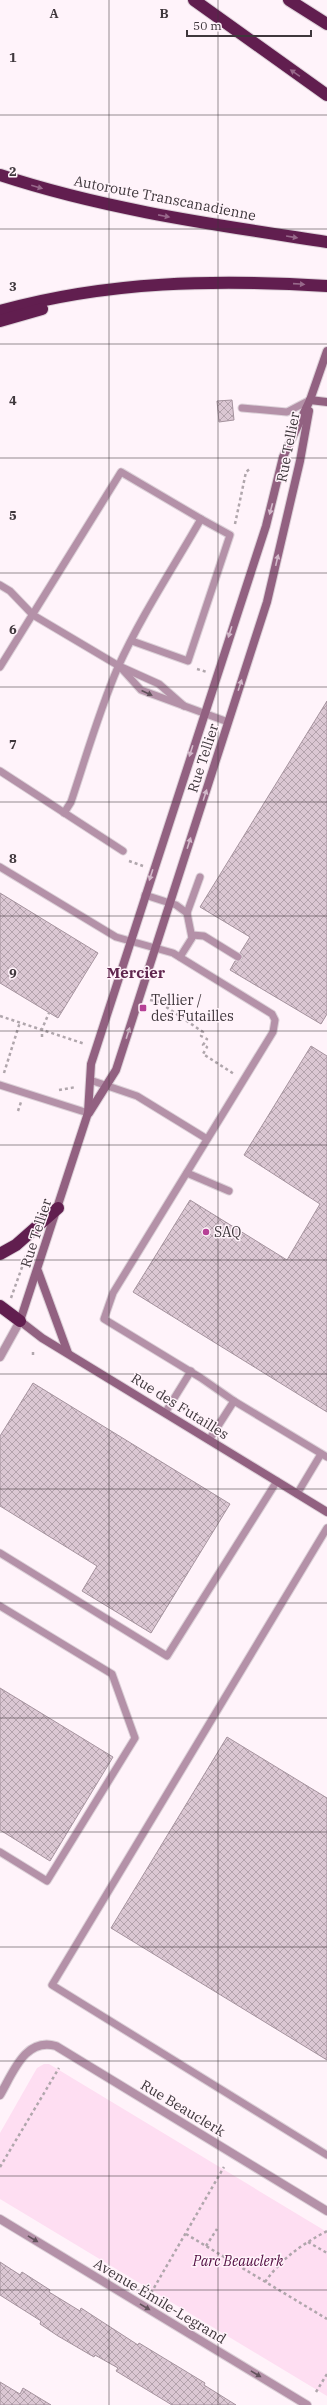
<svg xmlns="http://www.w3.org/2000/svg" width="327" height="2405" font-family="'IBM Plex Serif',serif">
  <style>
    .park { fill: #fedef2 }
    .building { fill: url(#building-cross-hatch); stroke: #a5939e }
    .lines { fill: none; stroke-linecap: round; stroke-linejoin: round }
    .lane-casing { stroke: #dcd1d8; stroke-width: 9 }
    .street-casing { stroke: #dcd1d8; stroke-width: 10 }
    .secondary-casing { stroke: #dcd1d8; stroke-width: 10 }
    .highway-casing { stroke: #dcd1d8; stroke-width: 14 }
    .path { stroke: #b0a6ac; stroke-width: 2.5; stroke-dasharray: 3 3; stroke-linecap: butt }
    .lane { stroke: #b491a8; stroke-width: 7 }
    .street { stroke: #b491a8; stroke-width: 8 }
    .secondary { stroke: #926181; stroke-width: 8 }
    .highway { stroke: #611e4f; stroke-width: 12 }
    .oneway { fill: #98698b }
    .oneway2 { fill: #d3b9ca }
    .oneway3 { fill: #62525c }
    .grid { fill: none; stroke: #3f373c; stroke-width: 1; stroke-opacity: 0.55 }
    .poi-dot { fill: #b64096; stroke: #fff3fa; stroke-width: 1.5 }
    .labels { text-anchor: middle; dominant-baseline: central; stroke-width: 3; stroke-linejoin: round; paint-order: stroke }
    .street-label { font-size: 14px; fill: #3f373c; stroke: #fff3fa }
    .poi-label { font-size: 14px; fill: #3f373c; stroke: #fff3fa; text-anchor: start }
    .park-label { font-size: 14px; font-style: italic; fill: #520d41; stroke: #fff3fa }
    .neighbourhood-label { font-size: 15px; font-weight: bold; fill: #60264f; stroke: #fff3fa }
    .grid-label { font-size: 13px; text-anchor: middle; font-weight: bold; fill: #3f373c; stroke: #fff3fa; stroke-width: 3; stroke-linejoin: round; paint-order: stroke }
  </style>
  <defs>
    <pattern id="building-cross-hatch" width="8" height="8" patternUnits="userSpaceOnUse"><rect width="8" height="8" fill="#dbc7d3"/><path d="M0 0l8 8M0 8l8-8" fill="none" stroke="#b3a2ac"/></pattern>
  </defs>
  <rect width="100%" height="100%" fill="#fff3fa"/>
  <path class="park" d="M44,2064H49L327,2232V2396L0,2199V2133L37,2068Z"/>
  <g class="building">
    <path d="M232,400L234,420L219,422L217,401Z"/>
    <path d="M327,701V1014L321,1024L230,970L235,961L242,959L240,953L250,937L200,907Z"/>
    <path d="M0,893L98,953L58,1018L0,983Z"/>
    <path d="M311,1046L327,1056V1412L133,1292L190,1200L287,1260L320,1204L244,1155Z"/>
    <path d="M33,1383L230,1504L151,1633L82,1591L97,1566L0,1506V1436Z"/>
    <path d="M0,1688L113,1757L50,1861L0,1830Z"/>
    <path d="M227,1737L327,1798V2060L111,1928Z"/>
    <path d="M0,2262L20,2275L22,2272L50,2290L49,2292L80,2311L81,2308L138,2345L139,2343L205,2383L204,2385L236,2405H172L116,2371L118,2368L95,2355L94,2357L58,2336L40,2324L41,2321L0,2295Z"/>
    <path d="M0,2382L20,2394L23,2388L51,2405H0Z"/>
  </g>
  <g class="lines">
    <g class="lane-casing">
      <g id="lane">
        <path d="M242,408L287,412L310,400"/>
        <path d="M0,585L10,591L33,615L119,666L159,684L184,706"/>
        <path d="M132,641L188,661L230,535L201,519"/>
        <path d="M0,667L121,472L201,519C173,568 141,616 118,667C99,711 86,757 71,802L64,813"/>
        <path d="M122,669L141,690L228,722"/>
        <path d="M0,771L123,851"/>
        <path d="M0,867L116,937L173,953L272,1014L275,1020L273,1032L113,1293L104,1319L201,1378L234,1401"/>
        <path d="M145,895L176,905L187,913L192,938L180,957"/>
        <path d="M187,913L200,877"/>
        <path d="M192,935L204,936L238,957"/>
        <path d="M90,1080L137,1096L207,1139"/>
        <path d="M0,1085L88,1113"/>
        <path d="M187,1173L229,1191"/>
        <path d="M165,1413L191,1371"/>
        <path d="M209,1440L234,1401L327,1457"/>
        <path d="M297,1494L321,1454"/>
        <path d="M327,1528L52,1985L327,2155"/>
        <path d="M0,1553L167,1656L277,1481"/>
        <path d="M0,1606L112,1674L135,1738L47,1881L0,1852"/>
      </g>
    </g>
    <g class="street-casing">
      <g id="street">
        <path d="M0,1357L20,1321"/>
        <path d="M0,2095C13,2073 25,2037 56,2046L327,2211"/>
        <path d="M0,2219L307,2405"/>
      </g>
    </g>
    <g class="secondary-casing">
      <g id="secondary">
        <path d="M327,351L310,400L283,457L266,526L91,1064L88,1113L20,1321L42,1338L327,1512"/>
        <path d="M310,400L327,402"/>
        <path d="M89,1113L116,1070L267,602L300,461L309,411"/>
        <path d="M38,1271L68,1353"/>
      </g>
    </g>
    <g class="highway-casing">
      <g id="highway">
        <path d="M194,0L327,95"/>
        <path d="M289,0L327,24"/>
        <path d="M0,175C106,210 217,225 327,242"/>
        <path d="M0,311C107,281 217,279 327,286"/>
        <path d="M0,321L42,309"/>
        <path d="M0,1254L16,1245L58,1208"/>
        <path d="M0,1306L20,1321"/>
      </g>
    </g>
    <g class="path">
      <path d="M235,524L246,472L251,468"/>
      <path d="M197,669L207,672"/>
      <path d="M129,861L143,866"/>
      <path d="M150,1000L159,1002L203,1032L201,1036L207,1039L203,1045L207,1047L203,1054L234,1074"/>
      <path d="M0,1016L85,1044"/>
      <path d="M42,1037V1029L49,1013"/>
      <path d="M4,1073L20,1022"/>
      <path d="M59,1090L76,1087"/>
      <path d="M18,1111L21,1102"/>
      <path d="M11,1298L26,1256"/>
      <path d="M33,1355V1352"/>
      <path d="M0,2167L59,2068"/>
      <path d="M186,2234L327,2319"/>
      <path d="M308,2242L327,2253"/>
      <path d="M206,2246L217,2229"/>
      <path d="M265,2282C282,2258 301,2245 327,2231"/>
      <path d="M151,2293L224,2167"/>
      <path d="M316,2392L327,2374"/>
    </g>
    <use href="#lane" class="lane"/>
    <use href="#street" class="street"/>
    <use href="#secondary" class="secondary"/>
    <use href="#highway" class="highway"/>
  </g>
  <defs><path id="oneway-solid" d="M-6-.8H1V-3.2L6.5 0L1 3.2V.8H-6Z"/></defs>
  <g class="oneway">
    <use href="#oneway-solid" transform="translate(295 73) rotate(-145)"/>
    <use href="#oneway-solid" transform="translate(37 187) rotate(16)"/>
    <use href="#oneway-solid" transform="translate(164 216) rotate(11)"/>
    <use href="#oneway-solid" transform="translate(292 237) rotate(9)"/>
    <use href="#oneway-solid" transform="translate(299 284) rotate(4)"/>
  </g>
  <g class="oneway2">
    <use href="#oneway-solid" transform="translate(271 509) rotate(105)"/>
    <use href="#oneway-solid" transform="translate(277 560) rotate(-77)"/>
    <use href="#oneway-solid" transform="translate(230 632) rotate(108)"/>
    <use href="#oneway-solid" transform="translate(240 685) rotate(-72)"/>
    <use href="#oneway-solid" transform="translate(191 751) rotate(108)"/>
    <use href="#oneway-solid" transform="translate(205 795) rotate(-72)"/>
    <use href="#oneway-solid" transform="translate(189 843) rotate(-72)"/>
    <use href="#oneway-solid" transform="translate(151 875) rotate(108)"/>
    <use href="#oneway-solid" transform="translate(128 1033) rotate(-72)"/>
  </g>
  <g class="oneway3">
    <use href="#oneway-solid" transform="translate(147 693) rotate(25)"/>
    <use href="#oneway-solid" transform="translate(33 2239) rotate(31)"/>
    <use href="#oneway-solid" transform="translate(145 2307) rotate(31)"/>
    <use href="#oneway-solid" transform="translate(256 2374) rotate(31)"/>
  </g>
  <path class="grid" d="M109,0V2405M218,0V2405M0,115H327M0,229H327M0,344H327M0,458H327M0,573H327M0,687H327M0,802H327M0,916H327M0,1031H327M0,1145H327M0,1260H327M0,1374H327M0,1489H327M0,1603H327M0,1718H327M0,1832H327M0,1947H327M0,2061H327M0,2176H327M0,2290H327"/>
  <g class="poi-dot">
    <rect x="139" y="1004" width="8" height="8" rx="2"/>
    <circle cx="206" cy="1232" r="4"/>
  </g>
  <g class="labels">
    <g class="street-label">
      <text transform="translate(165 198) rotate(11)">Autoroute Transcanadienne</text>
      <text transform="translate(288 447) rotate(-79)">Rue Tellier</text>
      <text transform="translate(203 758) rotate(-72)">Rue Tellier</text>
      <text transform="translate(36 1233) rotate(-72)">Rue Tellier</text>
      <text transform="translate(180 1406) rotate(32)">Rue des Futailles</text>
      <text transform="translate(183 2108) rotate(31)">Rue Beauclerk</text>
      <text transform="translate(160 2301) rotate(31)">Avenue Émile-Legrand</text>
    </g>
    <g class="poi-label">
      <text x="151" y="1000">Tellier /<tspan x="151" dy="16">des Futailles</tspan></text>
      <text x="214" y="1232">SAQ</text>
    </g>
    <g class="park-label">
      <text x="238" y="2261">Parc Beauclerk</text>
    </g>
    <g class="neighbourhood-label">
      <text x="136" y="972">Mercier</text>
    </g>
  </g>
  <g class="grid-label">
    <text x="54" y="18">A</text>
    <text x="164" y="18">B</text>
    <text x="13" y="62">1</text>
    <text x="13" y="176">2</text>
    <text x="13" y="291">3</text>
    <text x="13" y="405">4</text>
    <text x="13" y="520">5</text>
    <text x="13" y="634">6</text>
    <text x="13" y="749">7</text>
    <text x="13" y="863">8</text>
    <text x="13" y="978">9</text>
  </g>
  <path d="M187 30v6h124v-6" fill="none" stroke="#3f373c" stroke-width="2"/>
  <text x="193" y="30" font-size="12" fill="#3f373c" stroke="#fff3fa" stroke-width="3" paint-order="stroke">50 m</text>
</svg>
